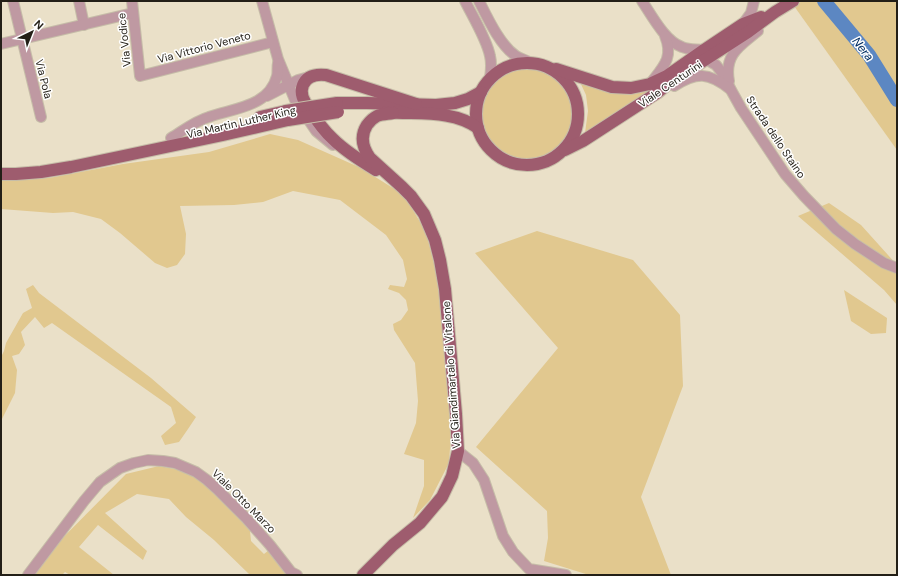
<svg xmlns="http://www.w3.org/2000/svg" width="898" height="576" font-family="'DM Sans',sans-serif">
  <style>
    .green { fill: #e1c88f }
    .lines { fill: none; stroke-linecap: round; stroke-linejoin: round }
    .river { stroke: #5c87c2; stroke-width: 14 }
    .minor-casing { stroke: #c6bda8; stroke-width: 12 }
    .major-casing { stroke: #c6bda8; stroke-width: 14 }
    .minor { stroke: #bf99a2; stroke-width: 10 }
    .major { stroke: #9e5c6e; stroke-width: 12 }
    .major-bridge-casing { stroke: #c6bda8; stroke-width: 14; stroke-linecap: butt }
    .major-bridge { stroke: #9e5c6e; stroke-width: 12 }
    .labels { text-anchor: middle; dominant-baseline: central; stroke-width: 3; stroke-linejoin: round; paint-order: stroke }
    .street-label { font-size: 11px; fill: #231f17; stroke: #fff }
    .water-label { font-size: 12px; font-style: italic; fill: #012d63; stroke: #fff }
  </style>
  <rect width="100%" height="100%" fill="#eae0c8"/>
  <g class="green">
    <path d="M802,1H897V150L794,6Z"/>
    <circle cx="527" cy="114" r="45"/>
    <path d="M580,82L631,94L653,90L585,133L588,111L586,95Z"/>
    <path d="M270,134L298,140L361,168L404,195L426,232L447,315L454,389L449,463L430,500L413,518L424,486V460L404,454L416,423L418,401L415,363L394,330L393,324L401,320L408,310L406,300L399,293L388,289L390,285L404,287L407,279L403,260L386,235L340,200L293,191L263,202L234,205L180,206L186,234L185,254L177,265L167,268L155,263L120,233L101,219L73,212L53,213L1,209V180L49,178L123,164L209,152Z"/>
    <path d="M829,203L861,225L897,265V305L884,290L798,216Z"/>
    <path d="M537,231L633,260L680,315L683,386L641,497L671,575H589L544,561L548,538L547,511L476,447L558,348L475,253Z"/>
    <path d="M33,285L39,293L151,378L196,417L188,429L179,442L165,445L161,436L176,423L171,407L52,323L44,328L35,317L21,332L25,345L19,354L12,356L17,370L15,393L1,421V357L4,351L6,343L23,313L32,308L26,289Z"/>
    <path d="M844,290L887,318L886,333L871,334L851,321Z"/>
    <path d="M159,466L190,472L217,494L250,531L251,541L264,554L269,550L287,575H250L214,540L186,517L169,499L137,494L105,513L147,551L143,560L98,525L79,547L114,575H70L65,572L62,575H26L126,474Z"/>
  </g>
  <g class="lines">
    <path class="river" d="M824,1L869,55L897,100"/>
    <g class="minor-casing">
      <g id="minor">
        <path d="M13,1L41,117"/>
        <path d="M79,1L84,25"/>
        <path d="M132,1L140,76L273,42"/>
        <path d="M262,1L278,59L295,100L316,131L333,145"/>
        <path d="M465,1C473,17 487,40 490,56C492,64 491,71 490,78"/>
        <path d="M479,1C488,19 500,45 516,56C521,59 526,60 531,63"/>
        <path d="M642,1C652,16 665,41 682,47C689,50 696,49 704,50"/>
        <path d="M743,24L751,13L754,1"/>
        <path d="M1,44L133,13"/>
        <path d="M700,59H706L716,65L723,74L731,90L741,108L785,174L804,196L836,229L855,244L884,263L897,268"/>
        <path d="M729,81C724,54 740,46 758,31"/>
        <path d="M650,84C663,67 674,58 665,36"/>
        <path d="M674,86C697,72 708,72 730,89"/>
        <path d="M267,96L298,80L309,77"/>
        <path d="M171,138C183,131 195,121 209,117C234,108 269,107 277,76C278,72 277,67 278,63"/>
        <path d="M458,451L473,463L484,480L503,536L513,552L529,569L566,575"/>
        <path d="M28,575L84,501L100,482L120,468L134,463L148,460L163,461L175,463L196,472L207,480L217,489L246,518L270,545L291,572L297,575"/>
      </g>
    </g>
    <g class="major-casing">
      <g id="major">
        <circle cx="527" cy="114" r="51"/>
        <path d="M556,69L612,87L631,88L650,84L667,76L704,50L743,24L761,17"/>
        <path d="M337,103H367L436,105L455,103L468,99L481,92"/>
        <path d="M386,112C416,115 452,109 478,128"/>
        <path d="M260,117L286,111"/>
        <path d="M565,150L583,141L657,93L669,83L748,32L775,12L793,1"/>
        <path d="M376,170C361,161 345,151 333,139C324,131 317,121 310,110C305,102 299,95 303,85C307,75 317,74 326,75L416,104"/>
        <path d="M1,174H16L41,172L71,167L223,135L288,120"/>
        <path d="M363,575L393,545L420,523L442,497L452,476L458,451L456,414L445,289L440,260L435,240L424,214L411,196L402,187L370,158C362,147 360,136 367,125C370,121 373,118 377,116C382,114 388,114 393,113"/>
      </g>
    </g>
    <use href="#minor" class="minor"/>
    <use href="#major" class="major"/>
    <g class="major-bridge-casing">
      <g id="major-bridge">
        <path d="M286,111L311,107L337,103"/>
        <path d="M288,120L338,112"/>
      </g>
    </g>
    <use href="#major-bridge" class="major-bridge"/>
  </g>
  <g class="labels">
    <g class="street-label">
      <text transform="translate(124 40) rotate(-96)">Via Vodice</text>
      <text transform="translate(204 47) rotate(-15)">Via Vittorio Veneto</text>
      <text transform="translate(44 79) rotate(76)">Via Pola</text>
      <text transform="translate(670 84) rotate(-34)">Viale Centurini</text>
      <text transform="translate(241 122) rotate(-13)">Via Martin Luther King</text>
      <text transform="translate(776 137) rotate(56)">Strada dello Staino</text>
      <text transform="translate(451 375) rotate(-94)">Via Giandimartalo di Vitalone</text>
      <text transform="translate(244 501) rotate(45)">Viale Otto Marzo</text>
    </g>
    <g class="water-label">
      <text transform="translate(863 49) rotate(52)">Nera</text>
    </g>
  </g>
  <rect width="898" height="576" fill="none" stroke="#231f17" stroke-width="4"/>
  <g transform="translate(32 32) rotate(43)" stroke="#ffffff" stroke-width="3" paint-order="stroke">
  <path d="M0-3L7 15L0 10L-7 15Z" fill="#231f17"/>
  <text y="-6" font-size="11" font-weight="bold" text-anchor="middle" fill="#231f17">N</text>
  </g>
</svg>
